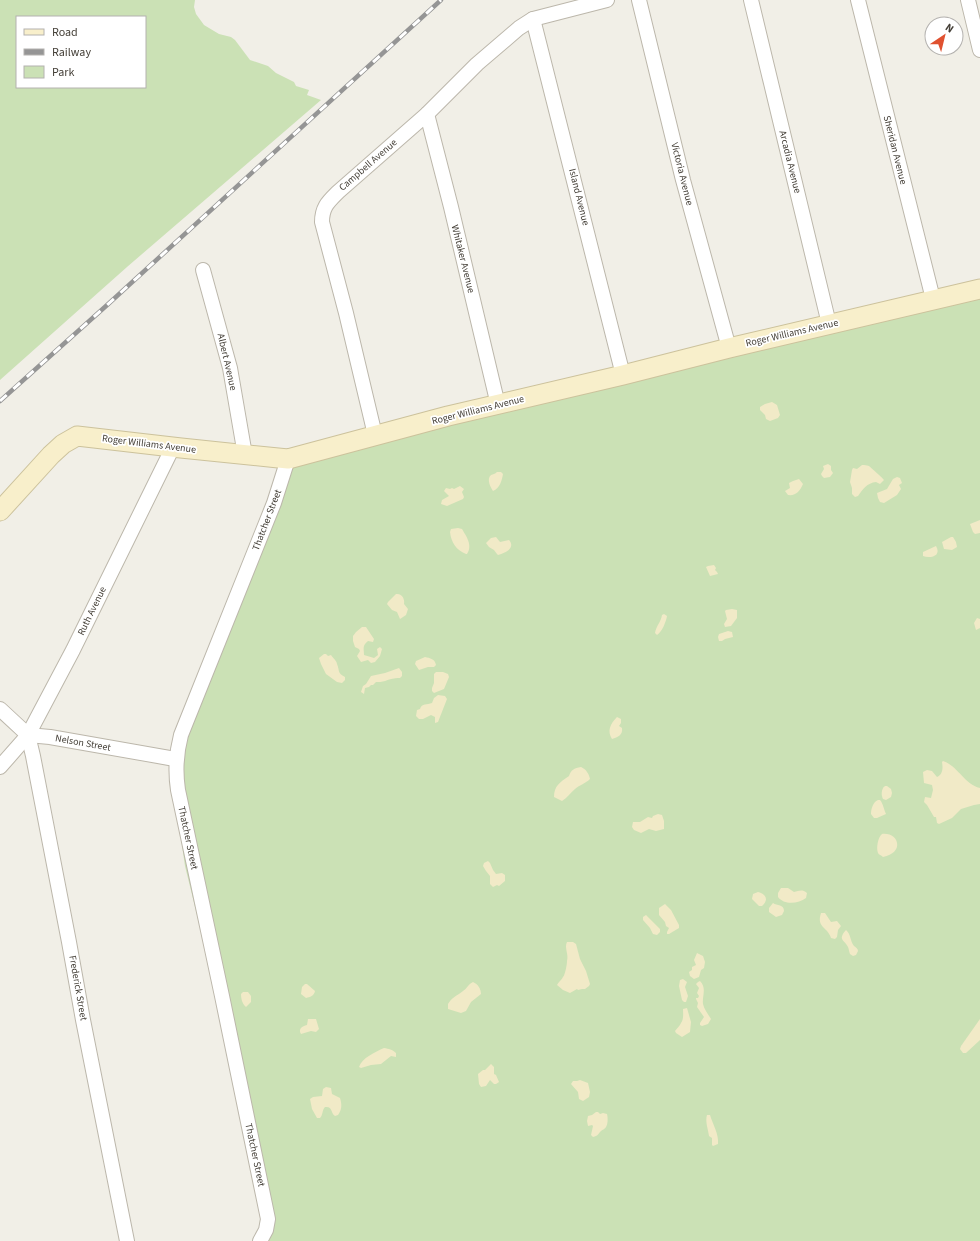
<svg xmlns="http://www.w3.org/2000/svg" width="980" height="1241" font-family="'Source Sans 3',sans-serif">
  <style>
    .green { fill: #cbe1b5; fill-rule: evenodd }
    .sand { fill: #f1eac7 }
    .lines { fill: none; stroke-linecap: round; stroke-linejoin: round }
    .street-casing { stroke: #bcb7ab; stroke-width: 16 }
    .secondary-casing { stroke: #ccc29c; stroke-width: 21 }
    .street { stroke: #fff; stroke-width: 14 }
    .secondary { stroke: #f8efcb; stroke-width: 19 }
    .rail-casing { stroke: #959595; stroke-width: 4.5 }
    .rail { stroke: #fff; stroke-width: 3; stroke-dasharray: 9; stroke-linecap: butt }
    .labels { text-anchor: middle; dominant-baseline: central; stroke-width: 3.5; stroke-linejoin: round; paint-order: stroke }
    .street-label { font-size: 10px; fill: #443f37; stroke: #fff }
  </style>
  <rect width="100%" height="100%" fill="#f1efe7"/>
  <g class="green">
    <path d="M0,0H195L194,7L196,14L204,25L219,34L231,37L235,40L250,60L268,66L276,73L294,82L296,86L309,90L307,95L321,100L127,267L0,380ZM17,17H145V87H17Z"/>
    <path d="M980,295V1241H261L265,1218L217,997L185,866L174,790L193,704L286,462Z"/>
  </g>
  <g class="sand">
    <path d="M772,402L777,405L780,415L778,418L770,421L766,419L765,415L760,410V407L765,404Z"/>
    <path d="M828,464L831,466V470L833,473L830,477L824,478L822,476L821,474L824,469L823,466Z"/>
    <path d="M862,465C865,465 866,465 869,466C871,468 883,478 884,480L880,484L876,482C867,483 863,489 858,496L855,497L852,494V488L850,482L852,470L853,468L857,469Z"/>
    <path d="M497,472H501L503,474C502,480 500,488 493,491C491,488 486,479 491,475C493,474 495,474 497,472Z"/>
    <path d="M897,477L900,478L902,483L899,485L901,489L897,495L884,503L880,502L878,498L877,493L887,489L893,479Z"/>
    <path d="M799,479L803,484C800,491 796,496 788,495L785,491L790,488L789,483L793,481Z"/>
    <path d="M460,486L464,489L462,492L464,497L463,499L447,506L441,504L442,500L449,496L444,491L446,488L450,489L452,488L454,489Z"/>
    <path d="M980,520V533L975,534L973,532L970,524Z"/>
    <path d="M458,528L462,529C466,536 473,545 467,554H466C456,550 451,542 450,532L451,529Z"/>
    <path d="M951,537H953L956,542L957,547L952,550L944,549L942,542Z"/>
    <path d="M491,538L496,537L500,542L509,540C516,548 505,553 498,555L497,554L494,550L489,547L486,543Z"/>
    <path d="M936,546C942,556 930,559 923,556V552Z"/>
    <path d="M714,565L716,568L715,570L717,572L718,574L710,576L706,567L708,566Z"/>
    <path d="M396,594C402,593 405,599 404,604L408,609L406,615L400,619L397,612L392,610L387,604L388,602Z"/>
    <path d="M732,609L737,610V618L731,626L725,627L724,624L727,619L725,611L726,610Z"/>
    <path d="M664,614L667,616C666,622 662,632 657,635L655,633C656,626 661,622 662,615Z"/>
    <path d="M977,618L980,619V628L976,630L974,623Z"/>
    <path d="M362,627H366L374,639L373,642L368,641C362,646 364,648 364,655L374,658L378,655L377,649L380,647L382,649L380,656L375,662L371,663L368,660L361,662L357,656L360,651L359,649L355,647L353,641V636L356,632Z"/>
    <path d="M728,631L732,632L733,637L725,639L722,641H719L718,637L719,634Z"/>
    <path d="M324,654H326L328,656L331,655C333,658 337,661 337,664C340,671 337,673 345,677V680L342,683L337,682L326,674L321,664L319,658Z"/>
    <path d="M425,657C430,658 435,659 436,665L434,667H428L419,670L415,664L416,661Z"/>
    <path d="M399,668L402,672V676L400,678C391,677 384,683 376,682L373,685H371L369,687L365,688L364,694L361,692L363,686L366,684L371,676L385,673Z"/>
    <path d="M436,672H443L448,674L449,677L444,689L434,693L432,691V688L434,683V674Z"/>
    <path d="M438,695L445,696L447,699L438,722L435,723V717L431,715L423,719H419L416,716L417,710L420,709C422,703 427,705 432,703L434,698Z"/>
    <path d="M617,717L621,719V723L619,726L622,728C623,735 618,737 612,739C607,731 610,724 617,717Z"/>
    <path d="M943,761C958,766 964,784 980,788V804L974,805L961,809L952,818L939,824L937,823L936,817H934L927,805L924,802L925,797L931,798L933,790L932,785L924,783L923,772L927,770L932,771L937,777C943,774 943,768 942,762Z"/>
    <path d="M581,767C586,769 589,774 590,779C585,784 579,785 575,789C570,793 567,798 562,801L554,797C554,786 560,782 569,776C571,770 574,768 581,767Z"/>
    <path d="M885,786H887L891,789L892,793L891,797L886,800L883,799C881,795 881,789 885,786Z"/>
    <path d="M878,800H880C883,803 884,810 886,814L877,818H874L871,814C871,809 873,802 878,800Z"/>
    <path d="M658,814L662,815L664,821V829L656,831L649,829L641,833L634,830L632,827L633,822H640L648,817L652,818L653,816Z"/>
    <path d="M882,834C899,832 905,853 883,857C881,855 879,855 878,853C876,848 878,837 882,834Z"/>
    <path d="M488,861L490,863L493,870L496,874L502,873L505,875V881L499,886L497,885L493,887L490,884V876L486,871L483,866L484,863Z"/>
    <path d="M781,888H788L794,892C799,891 802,889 807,893L806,898C798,904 784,905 778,897V893Z"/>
    <path d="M758,892C766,894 769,900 762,906H759L752,899L753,894Z"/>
    <path d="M773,903C777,906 784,904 784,911L782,915L776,917L769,912V908Z"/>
    <path d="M665,904L671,910L679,925V928L669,934H667V932L669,928L666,926L665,922L659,915V908Z"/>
    <path d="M821,913H825L831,922L837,921L841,926L838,930L837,937L835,939L831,938C828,927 816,928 821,913Z"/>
    <path d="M646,915L660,929V932L657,935L653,934L650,928L643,920V917Z"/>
    <path d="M846,930C851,934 850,941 854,946C856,947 858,949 858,951L856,955L853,956L850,954C849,952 849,949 848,947C845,940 837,940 846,930Z"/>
    <path d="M567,942H573L576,944L580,959L586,971L590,984L589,986L585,989H582L578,990L577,989L570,993L563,990L557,985C558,982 562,980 563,977C565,975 567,965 567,961C569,954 564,948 567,942Z"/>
    <path d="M697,953L703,956L705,962L704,968L701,970L699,977L694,979L690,976L689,972L692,970V967L696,965L694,960Z"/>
    <path d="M683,979L687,982L685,987L688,996L686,1002H684L682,1000L679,986L680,980Z"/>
    <path d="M700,981C707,988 702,996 703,1004C704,1009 708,1014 711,1019L708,1024L702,1026L700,1025V1023L704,1017L697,1007L698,1003L696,999V998H698L699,996L697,993L699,988L696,984L698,982Z"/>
    <path d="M473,982C478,984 481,989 481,994L471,1002L466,1011L461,1013L448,1009V1004C451,998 458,995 463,991C467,989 468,984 473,982Z"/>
    <path d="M305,984H307L315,991C314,996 310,997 306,998L301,994L302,987Z"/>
    <path d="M243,992H248L251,996V1002L246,1007C242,1004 241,998 241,994Z"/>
    <path d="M687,1008L691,1022L690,1032L682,1037L676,1033L675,1031C677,1028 680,1026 681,1023C684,1019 683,1013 683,1009Z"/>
    <path d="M308,1019H316L319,1029L316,1032L311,1031L301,1034C298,1029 302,1026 307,1025Z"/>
    <path d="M980,1019V1040L966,1053H963L960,1049L961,1046Z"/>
    <path d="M384,1048C389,1049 392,1049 396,1053V1057L391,1056L381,1064L371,1065L361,1068L359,1067C362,1058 375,1052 384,1048Z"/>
    <path d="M491,1064L494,1067V1074L496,1075L499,1082L496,1084H494L490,1080L486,1086L481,1087L479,1084L478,1074L483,1070H485Z"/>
    <path d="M580,1080L588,1083L590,1092L589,1097L583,1101L579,1099L578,1092L571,1084L573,1081H577Z"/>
    <path d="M326,1087L331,1088L332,1094L340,1098C342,1104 342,1110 338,1115L335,1116C330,1112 333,1106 325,1107C322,1110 323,1115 320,1118H317L312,1109L310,1099L313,1097L322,1096L323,1089Z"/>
    <path d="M596,1112H598L600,1114L603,1113L607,1114C608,1118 608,1124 606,1127C604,1130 603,1129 601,1131C598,1134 598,1136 593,1137L591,1135L593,1126L592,1125L588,1126L587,1121L588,1116L592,1115Z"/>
    <path d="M707,1115H710C713,1125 719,1134 718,1144L713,1146L712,1145V1138L709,1136C708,1129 705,1121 707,1115Z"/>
  </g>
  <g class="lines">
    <g class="street-casing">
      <g id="street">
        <path d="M639,0L683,180L729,348"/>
        <path d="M751,0L829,324"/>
        <path d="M858,0L933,299"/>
        <path d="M968,0L980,50"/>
        <path d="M533,19L623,375"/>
        <path d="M427,114L451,207L498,405"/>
        <path d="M203,270L230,368L245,455"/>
        <path d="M375,435L346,313L322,222C322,207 328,202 338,192L427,114L477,64L519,28L533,19L607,0"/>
        <path d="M0,709L28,735L50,737L175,759"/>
        <path d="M28,735L33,756L69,942L83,1020L127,1241"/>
        <path d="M0,767L28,735L73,650L173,447"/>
        <path d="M260,1241L266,1230L268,1219L222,996L178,790C175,770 176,754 181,735L274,503L288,459"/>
      </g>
    </g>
    <g class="secondary-casing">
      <path id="secondary" d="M0,511L51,455L63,444L77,436L181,448L288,459L448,416L623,375L729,348L980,289"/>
    </g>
    <use href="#street" class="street"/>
    <use href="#secondary" class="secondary"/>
    <g class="rail-casing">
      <path id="rail" d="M0,401L106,306L441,0"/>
    </g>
    <use href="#rail" class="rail"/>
  </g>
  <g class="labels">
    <g class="street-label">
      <text transform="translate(895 150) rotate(76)">Sheridan Avenue</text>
      <text transform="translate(790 162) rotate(76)">Arcadia Avenue</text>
      <text transform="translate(368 165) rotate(-41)">Campbell Avenue</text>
      <text transform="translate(682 174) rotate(76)">Victoria Avenue</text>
      <text transform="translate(579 197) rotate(76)">Island Avenue</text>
      <text transform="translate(463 259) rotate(76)">Whitaker Avenue</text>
      <text transform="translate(792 333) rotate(-13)">Roger Williams Avenue</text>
      <text transform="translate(227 362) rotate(77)">Albert Avenue</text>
      <text transform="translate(478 410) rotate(-14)">Roger Williams Avenue</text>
      <text transform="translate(149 444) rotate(7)">Roger Williams Avenue</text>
      <text transform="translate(267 520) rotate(-69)">Thatcher Street</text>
      <text transform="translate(92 611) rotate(-64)">Ruth Avenue</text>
      <text transform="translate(83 743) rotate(10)">Nelson Street</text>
      <text transform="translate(188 838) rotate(78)">Thatcher Street</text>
      <text transform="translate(78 988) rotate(80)">Frederick Street</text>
      <text transform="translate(255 1155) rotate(78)">Thatcher Street</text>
    </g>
  </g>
  <rect x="16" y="16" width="130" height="72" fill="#ffffff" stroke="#b4b2af"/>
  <rect x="24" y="29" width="20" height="6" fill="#f8efcb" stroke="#b4b2af"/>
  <text x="52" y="36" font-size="12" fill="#443f37">Road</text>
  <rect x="24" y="49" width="20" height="6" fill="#959595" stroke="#b4b2af"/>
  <text x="52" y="56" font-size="12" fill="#443f37">Railway</text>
  <rect x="24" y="66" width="20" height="12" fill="#cbe1b5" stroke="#b4b2af"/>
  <text x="52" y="76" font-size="12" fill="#443f37">Park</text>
  <g transform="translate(944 36) rotate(35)"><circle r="19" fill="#ffffff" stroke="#b4b2af"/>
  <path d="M0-3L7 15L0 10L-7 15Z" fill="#e05130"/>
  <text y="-6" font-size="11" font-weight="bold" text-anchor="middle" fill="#443f37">N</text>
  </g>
</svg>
